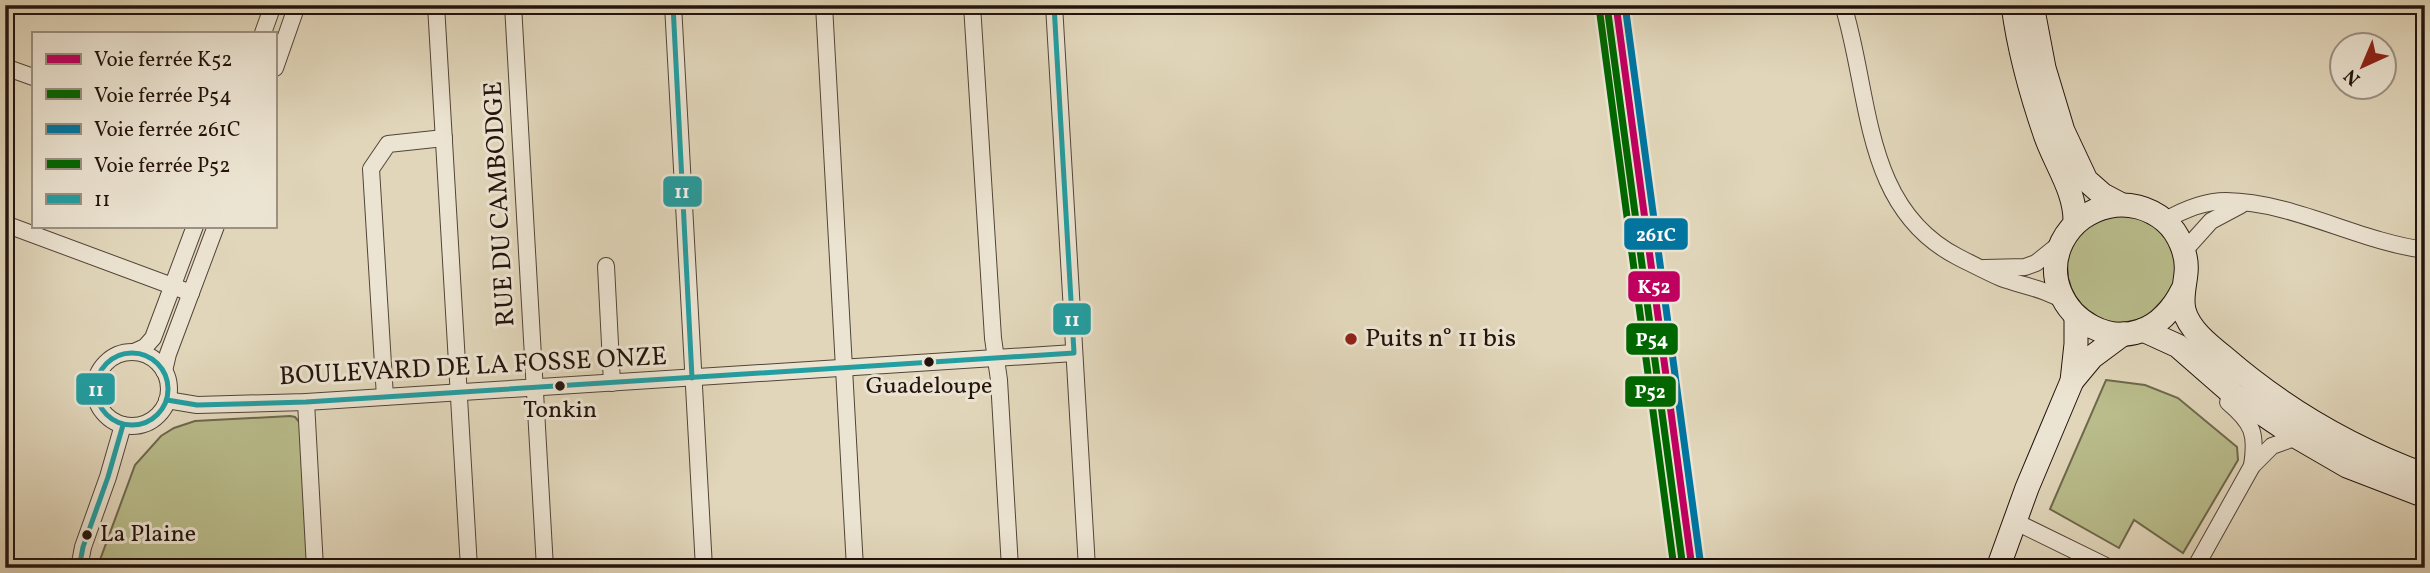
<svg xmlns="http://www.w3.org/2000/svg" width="2430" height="573" font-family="Vollkorn,serif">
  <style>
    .green { fill: #b9bc8b; stroke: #6e684c; stroke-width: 2 }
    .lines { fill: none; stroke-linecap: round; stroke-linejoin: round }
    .minor-casing { stroke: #524438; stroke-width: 18 }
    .secondary-casing { stroke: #23130c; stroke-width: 25 }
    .minor { stroke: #ece4d2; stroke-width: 16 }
    .secondary { stroke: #ece4d2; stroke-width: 23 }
    .bus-1-casing { stroke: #ece4d2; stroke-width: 10 }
    .bus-1 { stroke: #239ea1; stroke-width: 5 }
    .rail-1-casing { stroke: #ece4d2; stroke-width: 12 }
    .rail-2-casing { stroke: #ece4d2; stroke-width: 12 }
    .rail-3-casing { stroke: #ece4d2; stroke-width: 12 }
    .rail-4-casing { stroke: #ece4d2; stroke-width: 12 }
    .rail-1 { stroke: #bf005f; stroke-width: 7 }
    .rail-2 { stroke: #060; stroke-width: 7 }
    .rail-3 { stroke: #0075a1; stroke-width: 7 }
    .rail-4 { stroke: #060; stroke-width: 7 }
    .poi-dot { fill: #8f2418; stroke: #ece4d2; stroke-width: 2.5 }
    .bus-dot { fill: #23130c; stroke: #ece4d2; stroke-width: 2.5 }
    .labels { text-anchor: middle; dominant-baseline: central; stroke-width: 6; stroke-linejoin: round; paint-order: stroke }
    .bus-label { font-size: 24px; fill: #23130c; stroke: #ece4d2 }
    .street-label { font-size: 26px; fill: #23130c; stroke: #ece4d2 }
    .poi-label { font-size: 26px; fill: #23130c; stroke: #ece4d2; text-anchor: start }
    .line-badge { stroke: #ece4d2; stroke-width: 2.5 }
    .badge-label { font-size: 19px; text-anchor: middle; font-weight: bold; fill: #fff }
  </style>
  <rect width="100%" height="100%" fill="#e1d6ba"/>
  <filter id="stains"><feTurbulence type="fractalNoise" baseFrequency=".00286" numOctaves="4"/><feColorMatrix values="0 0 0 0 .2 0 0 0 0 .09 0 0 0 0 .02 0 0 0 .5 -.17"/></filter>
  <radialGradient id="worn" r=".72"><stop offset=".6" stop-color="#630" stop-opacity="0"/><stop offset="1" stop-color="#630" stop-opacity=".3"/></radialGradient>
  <g class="green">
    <path d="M2127,212L2165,232L2178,258L2175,287L2146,318L2118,324L2104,320L2091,314L2080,304L2072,291L2068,278L2067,263L2070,249L2087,225Z"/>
    <path d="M2106,380L2145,385L2178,398L2237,447L2238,460L2183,553L2134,520L2119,548L2050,509Z"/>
    <path d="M290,416L295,417L301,424L309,568H97L135,465L161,436L174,428L195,421Z"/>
  </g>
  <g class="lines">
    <g class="minor-casing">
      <g id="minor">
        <path d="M436,5L469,568"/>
        <path d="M513,5L545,568"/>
        <path d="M673,5L704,568"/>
        <path d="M824,5L855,568"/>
        <path d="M972,5L993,338L999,380L1010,568"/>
        <path d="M1054,5L1087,568"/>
        <path d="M1843,5C1871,94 1862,208 1958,257C1972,264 1987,272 2001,278C2023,286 2046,289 2066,302"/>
        <path d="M263,33L273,5"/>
        <path d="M5,67L33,77"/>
        <path d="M275,68L297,5"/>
        <path d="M2164,221C2183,210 2204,201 2226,201C2294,202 2357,241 2425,250"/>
        <path d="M5,224L191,293"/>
        <path d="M2184,251L2211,221L2241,205"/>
        <path d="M606,266L612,383"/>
        <path d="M1984,268L2025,267L2036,263L2062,242"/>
        <path d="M134,352L145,347L153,338L195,226"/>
        <circle cx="132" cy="389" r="37"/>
        <path d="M164,371L168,354L216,226"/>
        <path d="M385,397L371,169L388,144L444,138"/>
        <path d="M167,400L197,405L306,402L1074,353"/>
        <path d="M306,402L315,568"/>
        <path d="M2228,402C2253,423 2257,434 2252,466"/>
        <path d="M2014,521L2110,568"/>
        <path d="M79,568L83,547L108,477L123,425"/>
        <path d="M2195,568L2252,466L2272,446L2297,437"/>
      </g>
    </g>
    <g class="secondary-casing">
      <g id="secondary">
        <path d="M2013,5C2019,51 2031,94 2046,137C2056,165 2076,192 2075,223"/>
        <path d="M2032,5L2044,68L2063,131L2086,180L2103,195L2120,204"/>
        <path d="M2183,289C2137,383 2028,312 2062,242C2082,203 2132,193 2165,221C2179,233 2188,255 2186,273C2185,285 2181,298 2184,310C2189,330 2210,346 2225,358C2284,409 2351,448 2425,475"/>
        <path d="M2143,330L2178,346L2233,394L2297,437L2347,466L2425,496"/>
        <path d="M2072,381L2092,357L2123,334"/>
        <path d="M1998,568L2027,488L2072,381L2076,344V316"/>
      </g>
    </g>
    <use href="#minor" class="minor"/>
    <use href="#secondary" class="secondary"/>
    <g class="bus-1-casing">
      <g id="bus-1">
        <path d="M673,5L692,378"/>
        <circle cx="132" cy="389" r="36"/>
        <path d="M167,400L197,405L306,402L1074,353L1054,5"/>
        <path d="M79,568L83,547L108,477L123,425"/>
      </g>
    </g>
    <use href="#bus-1" class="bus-1"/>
    <g class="rail-1-casing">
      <path id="rail-1" d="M1616,5L1692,568"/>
    </g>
    <g class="rail-2-casing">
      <path id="rail-2" d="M1607,6L1683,568"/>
    </g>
    <g class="rail-3-casing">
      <path id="rail-3" d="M1625,5L1701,567"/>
    </g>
    <g class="rail-4-casing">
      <path id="rail-4" d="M1599,7L1674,568"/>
    </g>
    <use href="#rail-1" class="rail-1"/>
    <use href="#rail-2" class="rail-2"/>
    <use href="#rail-3" class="rail-3"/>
    <use href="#rail-4" class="rail-4"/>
  </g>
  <circle class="poi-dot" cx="1351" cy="339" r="7"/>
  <g class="bus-dot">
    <circle cx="929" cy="362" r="6"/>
    <circle cx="560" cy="386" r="6"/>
    <circle cx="87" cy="535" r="6"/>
  </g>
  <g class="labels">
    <g class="bus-label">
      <text x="929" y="387">Guadeloupe</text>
      <text x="560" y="411">Tonkin</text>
      <text x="100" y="535" text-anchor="start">La Plaine</text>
    </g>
    <g class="street-label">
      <text transform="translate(500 204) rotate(-93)">RUE DU CAMBODGE</text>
      <text transform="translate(473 367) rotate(-3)">BOULEVARD DE LA FOSSE ONZE</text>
    </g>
    <g class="poi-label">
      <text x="1365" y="339">Puits n° 11 bis</text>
    </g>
  </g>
  <g class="line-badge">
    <rect x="662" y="175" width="41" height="33" rx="7" fill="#239ea1"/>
    <rect x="1623" y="217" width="66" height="34" rx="7" fill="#0075a1"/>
    <rect x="1627" y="270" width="54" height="33" rx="7" fill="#bf005f"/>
    <rect x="1052" y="302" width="40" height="34" rx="7" fill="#239ea1"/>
    <rect x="1625" y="322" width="54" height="34" rx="7" fill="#060"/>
    <rect x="75" y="372" width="41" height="34" rx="7" fill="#239ea1"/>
    <rect x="1624" y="375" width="53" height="33" rx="7" fill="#060"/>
  </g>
  <g class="badge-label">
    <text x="682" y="198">11</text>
    <text x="1656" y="241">261C</text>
    <text x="1654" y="293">K52</text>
    <text x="1072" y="326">11</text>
    <text x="1652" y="346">P54</text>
    <text x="96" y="396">11</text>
    <text x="1650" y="398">P52</text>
  </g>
  <rect width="2430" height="573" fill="none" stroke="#e1d6ba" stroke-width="28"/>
  <rect x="7" y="7" width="2416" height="559" fill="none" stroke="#23130c" stroke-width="3.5"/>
  <rect x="14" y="14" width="2402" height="545" fill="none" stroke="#23130c" stroke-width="2"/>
  <rect x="32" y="32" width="245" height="196" fill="#ece4d2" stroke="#9c9083" stroke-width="2"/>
  <rect x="46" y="54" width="35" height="10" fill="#bf005f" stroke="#9c9083" stroke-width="2"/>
  <text x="94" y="66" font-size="21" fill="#23130c">Voie ferrée K52</text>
  <rect x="46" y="89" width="35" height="10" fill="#006600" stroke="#9c9083" stroke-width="2"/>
  <text x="94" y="102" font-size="21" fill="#23130c">Voie ferrée P54</text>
  <rect x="46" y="124" width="35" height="10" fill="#0075a1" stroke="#9c9083" stroke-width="2"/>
  <text x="94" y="136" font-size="21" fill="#23130c">Voie ferrée 261C</text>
  <rect x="46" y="159" width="35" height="10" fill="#006600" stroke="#9c9083" stroke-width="2"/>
  <text x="94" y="172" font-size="21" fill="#23130c">Voie ferrée P52</text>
  <rect x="46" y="194" width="35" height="10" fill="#239ea1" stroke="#9c9083" stroke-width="2"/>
  <text x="94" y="206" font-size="21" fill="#23130c">11</text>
  <g transform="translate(2363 66) rotate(224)"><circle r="33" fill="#ece4d2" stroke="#9c9083" stroke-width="2"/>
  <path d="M0-5L12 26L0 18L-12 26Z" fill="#8f2418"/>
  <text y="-10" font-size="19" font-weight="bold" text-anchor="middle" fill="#23130c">N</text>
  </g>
  <rect width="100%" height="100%" filter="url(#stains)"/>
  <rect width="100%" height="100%" fill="url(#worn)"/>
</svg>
